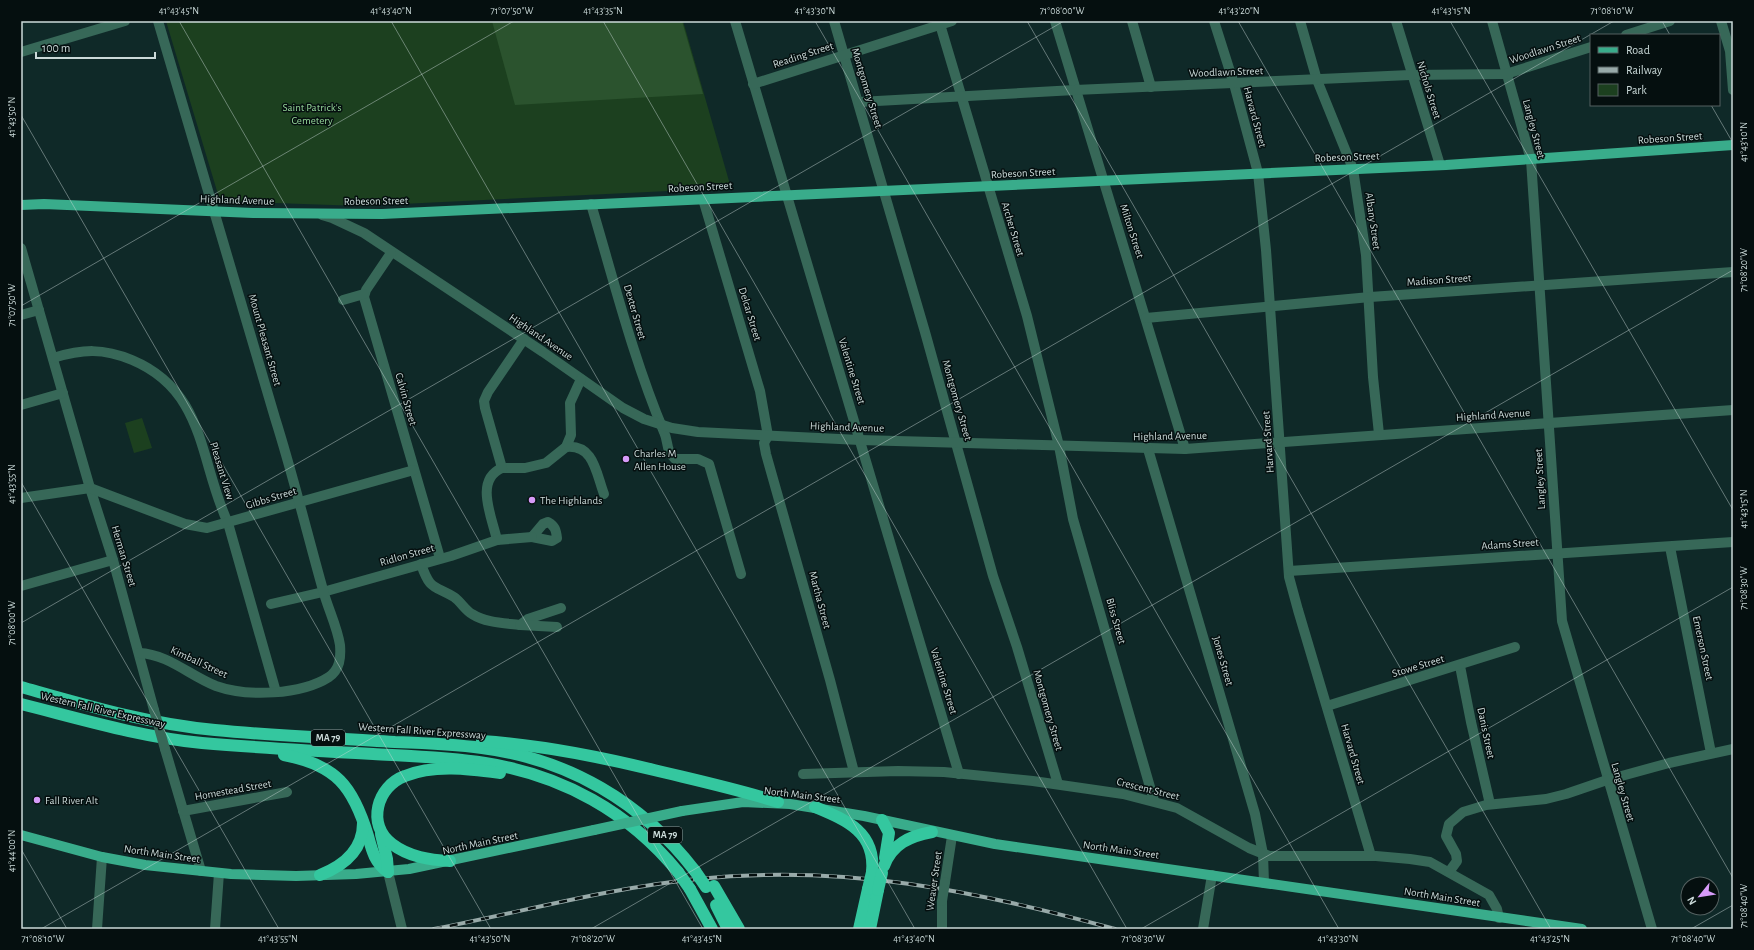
<svg xmlns="http://www.w3.org/2000/svg" width="1754" height="950" font-family="'Alegreya Sans',sans-serif">
  <style>
    .green { fill: #1c401f }
    .forest { fill: #2b532e }
    .lines { fill: none; stroke-linecap: round; stroke-linejoin: round }
    .minor { stroke: #376858; stroke-width: 10 }
    .major { stroke: #39ac8b; stroke-width: 10 }
    .highway { stroke: #34c79f; stroke-width: 12 }
    .rail-casing { stroke: #98aaa9; stroke-width: 4 }
    .rail { stroke: #050f0f; stroke-width: 2.5; stroke-dasharray: 8; stroke-linecap: butt }
    .minor-bridge { stroke: #376858; stroke-width: 10 }
    .major-bridge { stroke: #39ac8b; stroke-width: 10 }
    .highway-bridge { stroke: #34c79f; stroke-width: 12 }
    .ticks { fill: none; stroke: #cbdad9; stroke-width: 1; stroke-opacity: 0.45 }
    .poi-dot { fill: #d79bf9; stroke: #050f0f; stroke-width: 1.5 }
    .labels { text-anchor: middle; dominant-baseline: central; stroke-width: 3; stroke-linejoin: round; paint-order: stroke }
    .shield { fill: #050f0f; stroke: #909d9c; stroke-width: 1 }
    .shield-label { font-size: 10px; font-weight: bold; fill: #cbdad9 }
    .street-label { font-size: 11px; fill: #cbdad9; stroke: #050f0f }
    .park-label { font-size: 11px; fill: #97d79b; stroke: #050f0f }
    .poi-label { font-size: 11px; fill: #cbdad9; stroke: #050f0f; text-anchor: start }
    .neatline { fill: none; stroke: #cbdad9; stroke-width: 1.5 }
    .ticks-label { font-size: 10px; text-anchor: middle; fill: #cbdad9 }
  </style>
  <rect width="100%" height="100%" fill="#0f2928"/>
  <g class="green">
    <path d="M166,21H683L731,188L360,206L220,201Z"/>
    <path d="M142,418L152,448L134,453L125,423Z"/>
  </g>
  <path class="forest" d="M492,21H682L703,94L515,105Z"/>
  <g class="lines">
    <g class="minor">
      <path d="M735,21L959,774"/>
      <path d="M834,21L925,332L993,576L1017,647L1058,784"/>
      <path d="M939,21L1027,316L1059,446L1073,519L1154,801"/>
      <path d="M1055,21L1185,449"/>
      <path d="M1132,21L1151,87"/>
      <path d="M1214,21L1234,84L1258,173L1266,250L1289,577L1298,610L1371,856"/>
      <path d="M1300,21L1317,80L1353,169L1366,255L1373,377L1379,434"/>
      <path d="M1396,21L1440,165"/>
      <path d="M1492,21L1531,160L1562,621L1652,929"/>
      <path d="M1721,21L1730,51L1733,90"/>
      <path d="M1626,35L1670,21"/>
      <path d="M21,52L125,21"/>
      <path d="M753,84L952,21"/>
      <path d="M859,102L1075,90L1410,75L1506,74L1591,47"/>
      <path d="M703,199L760,391L768,436L764,443L766,454L830,680L854,772"/>
      <path d="M591,204C614,281 633,358 664,432C669,443 665,449 675,459H698L709,464L741,574"/>
      <path d="M322,215L332,218L364,233L543,352L623,408L644,419L672,428L698,432L860,440L1185,449L1733,410"/>
      <path d="M21,248L90,488L113,560L154,710"/>
      <path d="M391,253L366,290L364,297L440,558"/>
      <path d="M343,300L364,294"/>
      <path d="M21,315L39,310"/>
      <path d="M1146,318L1370,297L1733,272"/>
      <path d="M53,358C83,349 103,348 132,360C206,391 199,461 228,523L276,692"/>
      <path d="M21,405L63,393"/>
      <path d="M566,447C594,444 596,473 604,494"/>
      <path d="M1148,449L1255,814L1263,854L1264,883"/>
      <path d="M502,468H525L546,463L566,447L571,435L570,403L581,379"/>
      <path d="M21,498L90,488L185,524L207,528L414,470"/>
      <path d="M548,522C555,526 556,530 557,538L552,541L532,537L543,524Z"/>
      <path d="M497,540C492,517 474,480 502,468L485,408L484,401L488,392L524,339"/>
      <path d="M1670,547L1711,753"/>
      <path d="M421,564C430,590 433,585 454,597C461,602 465,610 472,614C486,623 505,623 520,625L528,619L561,608"/>
      <path d="M1289,571L1733,542"/>
      <path d="M21,586L113,560"/>
      <path d="M271,604L323,592L451,556L497,540L532,537"/>
      <path d="M520,625L557,627"/>
      <path d="M139,653C168,654 190,676 216,686C247,697 301,695 329,677C340,669 341,658 340,645C337,626 328,609 323,590C307,533 293,475 275,418C235,286 198,153 158,21"/>
      <path d="M1460,666L1471,722L1490,804"/>
      <path d="M1327,706L1515,647"/>
      <path d="M165,749L201,871"/>
      <path d="M803,774L898,771L944,772L1033,781L1123,794L1177,808L1249,848L1269,856H1376L1410,859L1430,862L1489,895L1497,909L1499,918"/>
      <path d="M183,811L287,792"/>
      <path d="M388,872L402,929"/>
      <path d="M1449,872L1457,861L1456,854L1446,836L1449,824L1463,812L1486,805L1546,799L1566,794L1607,780L1669,763L1733,749"/>
      <path d="M945,882L952,836"/>
      <path d="M97,929L102,857"/>
      <path d="M215,929L219,873"/>
      <path d="M942,929V901"/>
      <path d="M1203,929L1212,875"/>
    </g>
    <g class="major">
      <path d="M21,205L44,204L253,213L382,214L1446,165L1733,145"/>
      <path d="M682,811L743,802L790,804L864,816L995,844L1582,929"/>
      <path d="M21,835L102,857L145,865L231,874L296,876L356,874L409,869L594,830"/>
    </g>
    <g class="highway">
      <path d="M21,687C85,705 148,724 215,730C275,736 335,738 395,742C424,743 453,744 482,748C568,759 642,802 695,871"/>
      <path d="M21,704C81,719 140,737 202,743C259,748 316,751 373,754C410,756 448,757 485,763C562,775 629,812 678,872"/>
      <path d="M482,741C540,745 597,756 654,770C695,780 737,789 778,802"/>
      <path d="M284,755C336,765 353,786 368,836C372,851 375,863 388,872"/>
      <path d="M815,807C846,820 876,832 872,872"/>
      <path d="M882,820L889,833L885,858"/>
      <path d="M381,834L387,859L388,872"/>
      <path d="M450,861C430,860 409,857 392,844C366,825 377,786 405,776C434,764 470,769 500,773"/>
      <path d="M884,866C892,844 910,836 932,832"/>
      <path d="M320,875C343,866 363,851 363,823"/>
      <path d="M714,886L739,929"/>
      <path d="M690,889L712,929"/>
      <path d="M716,905L728,929"/>
      <path d="M859,929L868,889"/>
      <path d="M870,929L878,890"/>
    </g>
    <g class="rail-casing">
      <path id="rail" d="M434,929C522,912 608,888 697,879C843,864 974,890 1115,929"/>
    </g>
    <use href="#rail" class="rail"/>
    <g class="minor-bridge">
      <path d="M154,710L165,749"/>
      <path d="M942,901L945,882"/>
    </g>
    <path class="major-bridge" d="M594,830L682,811"/>
    <g class="highway-bridge">
      <path d="M695,871L706,887"/>
      <path d="M678,872L690,889"/>
      <path d="M868,889L872,872"/>
      <path d="M878,890L882,873"/>
    </g>
  </g>
  <path class="ticks" d="M179,21L703,929M391,21L915,929M603,21L1127,929M815,21L1339,929M1027,21L1551,929M1238,21L1733,878M1450,21L1733,510M1662,21L1670,35M1711,105L1733,143M21,115L491,929M21,306L514,21M21,482L279,929M21,623L1064,21M21,849L67,929M41,929L1614,21M591,929L1733,270M1141,929L1733,587M1691,929L1733,905"/>
  <g class="poi-dot">
    <circle cx="626" cy="459" r="4"/>
    <circle cx="532" cy="500" r="4"/>
    <circle cx="37" cy="800" r="4"/>
  </g>
  <g class="labels">
    <g class="shield">
      <rect x="311" y="730" width="34" height="16" rx="3"/>
      <rect x="648" y="827" width="34" height="16" rx="3"/>
    </g>
    <g class="shield-label">
      <text x="328" y="738">MA 79</text>
      <text x="665" y="835">MA 79</text>
    </g>
    <g class="street-label">
      <text transform="translate(1545 49) rotate(-18)">Woodlawn Street</text>
      <text transform="translate(803 55) rotate(-18)">Reading Street</text>
      <text transform="translate(1226 72) rotate(-2)">Woodlawn Street</text>
      <text transform="translate(867 88) rotate(73)">Montgomery Street</text>
      <text transform="translate(1429 90) rotate(73)">Nichols Street</text>
      <text transform="translate(1255 117) rotate(75)">Harvard Street</text>
      <text transform="translate(1534 129) rotate(75)">Langley Street</text>
      <text transform="translate(1670 138) rotate(-4)">Robeson Street</text>
      <text transform="translate(1347 157) rotate(-2)">Robeson Street</text>
      <text transform="translate(1023 173) rotate(-3)">Robeson Street</text>
      <text transform="translate(700 187) rotate(-3)">Robeson Street</text>
      <text transform="translate(237 200) rotate(2)">Highland Avenue</text>
      <text transform="translate(376 201) rotate(-1)">Robeson Street</text>
      <text transform="translate(1373 221) rotate(82)">Albany Street</text>
      <text transform="translate(1013 229) rotate(73)">Archer Street</text>
      <text transform="translate(1132 231) rotate(72)">Milton Street</text>
      <text transform="translate(1439 280) rotate(-4)">Madison Street</text>
      <text transform="translate(635 312) rotate(74)">Dexter Street</text>
      <text transform="translate(750 314) rotate(73)">Delcar Street</text>
      <text transform="translate(541 337) rotate(34)">Highland Avenue</text>
      <text transform="translate(265 340) rotate(74)">Mount Pleasant Street</text>
      <text transform="translate(852 371) rotate(73)">Valentine Street</text>
      <text transform="translate(406 399) rotate(74)">Calvin Street</text>
      <text transform="translate(957 400) rotate(74)">Montgomery Street</text>
      <text transform="translate(1493 415) rotate(-4)">Highland Avenue</text>
      <text transform="translate(847 427) rotate(2)">Highland Avenue</text>
      <text transform="translate(1170 436) rotate(-1)">Highland Avenue</text>
      <text transform="translate(1268 442) rotate(-94)">Harvard Street</text>
      <text transform="translate(222 471) rotate(73)">Pleasant View</text>
      <text transform="translate(1540 479) rotate(-93)">Langley Street</text>
      <text transform="translate(271 498) rotate(-17)">Gibbs Street</text>
      <text transform="translate(1510 544) rotate(-4)">Adams Street</text>
      <text transform="translate(407 555) rotate(-16)">Ridlon Street</text>
      <text transform="translate(124 556) rotate(73)">Herman Street</text>
      <text transform="translate(820 600) rotate(75)">Martha Street</text>
      <text transform="translate(1116 621) rotate(74)">Bliss Street</text>
      <text transform="translate(1703 648) rotate(78)">Emerson Street</text>
      <text transform="translate(1223 661) rotate(74)">Jones Street</text>
      <text transform="translate(199 662) rotate(25)">Kimball Street</text>
      <text transform="translate(1418 666) rotate(-17)">Stowe Street</text>
      <text transform="translate(944 681) rotate(73)">Valentine Street</text>
      <text transform="translate(103 710) rotate(13)">Western Fall River Expressway</text>
      <text transform="translate(1048 710) rotate(74)">Montgomery Street</text>
      <text transform="translate(422 731) rotate(4)">Western Fall River Expressway</text>
      <text transform="translate(1486 733) rotate(78)">Danis Street</text>
      <text transform="translate(1353 754) rotate(74)">Harvard Street</text>
      <text transform="translate(1148 789) rotate(14)">Crescent Street</text>
      <text transform="translate(233 790) rotate(-10)">Homestead Street</text>
      <text transform="translate(1623 792) rotate(74)">Langley Street</text>
      <text transform="translate(802 795) rotate(7)">North Main Street</text>
      <text transform="translate(480 843) rotate(-12)">North Main Street</text>
      <text transform="translate(1121 850) rotate(8)">North Main Street</text>
      <text transform="translate(162 854) rotate(8)">North Main Street</text>
      <text transform="translate(934 881) rotate(-82)">Weaver Street</text>
      <text transform="translate(1442 897) rotate(9)">North Main Street</text>
    </g>
    <g class="park-label">
      <text x="312" y="107">Saint Patrick's<tspan x="312" dy="13">Cemetery</tspan></text>
    </g>
    <g class="poi-label">
      <text x="634" y="453">Charles M<tspan x="634" dy="13">Allen House</tspan></text>
      <text x="540" y="500">The Highlands</text>
      <text x="45" y="800">Fall River Alt</text>
    </g>
  </g>
  <rect width="1754" height="950" fill="none" stroke="#050f0f" stroke-width="44"/>
  <rect x="1590" y="34" width="130" height="72" fill="#050f0f" stroke="#546060"/>
  <rect x="1598" y="47" width="20" height="6" fill="#39ac8b" stroke="#546060"/>
  <text x="1626" y="54" font-size="12" fill="#cbdad9">Road</text>
  <rect x="1598" y="67" width="20" height="6" fill="#98aaa9" stroke="#546060"/>
  <text x="1626" y="74" font-size="12" fill="#cbdad9">Railway</text>
  <rect x="1598" y="84" width="20" height="12" fill="#1c401f" stroke="#546060"/>
  <text x="1626" y="94" font-size="12" fill="#cbdad9">Park</text>
  <g transform="translate(1700 896) rotate(240)"><circle r="19" fill="#050f0f" stroke="#546060"/>
  <path d="M0-3L7 15L0 10L-7 15Z" fill="#d79bf9"/>
  <text y="-6" font-size="11" font-weight="bold" text-anchor="middle" fill="#cbdad9">N</text>
  </g>
  <path d="M36 52v6h119v-6" fill="none" stroke="#cbdad9" stroke-width="2"/>
  <text x="42" y="52" font-size="12" fill="#cbdad9" stroke="#050f0f" stroke-width="3" paint-order="stroke">100 m</text>
  <rect x="22" y="22" width="1710" height="906" class="neatline"/>
  <g class="ticks-label">
    <text x="179" y="14">41°43'45"N</text>
    <text x="391" y="14">41°43'40"N</text>
    <text x="512" y="14">71°07'50"W</text>
    <text x="603" y="14">41°43'35"N</text>
    <text x="815" y="14">41°43'30"N</text>
    <text x="1062" y="14">71°08'00"W</text>
    <text x="1239" y="14">41°43'20"N</text>
    <text x="1451" y="14">41°43'15"N</text>
    <text x="1612" y="14">71°08'10"W</text>
    <text transform="translate(11 117) rotate(-90)" y="4">41°43'50"N</text>
    <text transform="translate(1743 142) rotate(-90)" y="4">41°43'10"N</text>
    <text transform="translate(1743 270) rotate(-90)" y="4">71°08'20"W</text>
    <text transform="translate(11 305) rotate(-90)" y="4">71°07'50"W</text>
    <text transform="translate(11 484) rotate(-90)" y="4">41°43'55"N</text>
    <text transform="translate(1743 509) rotate(-90)" y="4">41°43'15"N</text>
    <text transform="translate(1743 588) rotate(-90)" y="4">71°08'30"W</text>
    <text transform="translate(11 623) rotate(-90)" y="4">71°08'00"W</text>
    <text transform="translate(11 851) rotate(-90)" y="4">41°44'00"N</text>
    <text transform="translate(1743 906) rotate(-90)" y="4">71°08'40"W</text>
    <text x="43" y="942">71°08'10"W</text>
    <text x="278" y="942">41°43'55"N</text>
    <text x="490" y="942">41°43'50"N</text>
    <text x="593" y="942">71°08'20"W</text>
    <text x="702" y="942">41°43'45"N</text>
    <text x="914" y="942">41°43'40"N</text>
    <text x="1143" y="942">71°08'30"W</text>
    <text x="1338" y="942">41°43'30"N</text>
    <text x="1550" y="942">41°43'25"N</text>
    <text x="1693" y="942">71°08'40"W</text>
  </g>
</svg>
